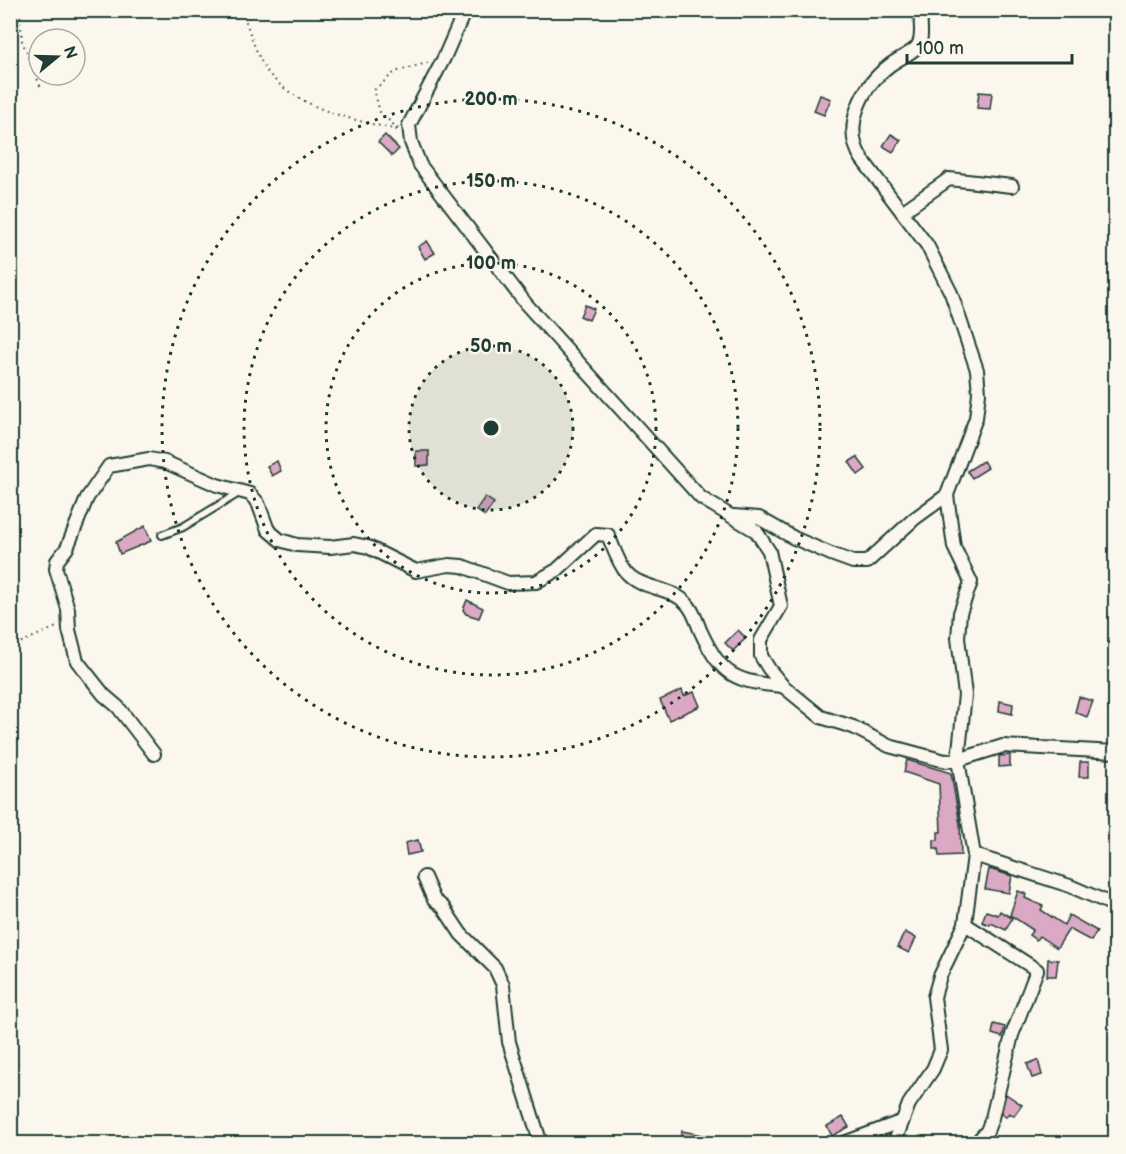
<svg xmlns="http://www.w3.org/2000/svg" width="1126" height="1154" font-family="'Balsamiq Sans',sans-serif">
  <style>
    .building { fill: #dca9c5; stroke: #1f3d34; stroke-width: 1.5 }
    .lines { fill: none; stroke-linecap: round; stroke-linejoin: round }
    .service-casing { stroke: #1f3d34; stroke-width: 10 }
    .minor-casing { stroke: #1f3d34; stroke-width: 16 }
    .path { stroke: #1f3d34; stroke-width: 2; stroke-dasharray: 1.5 4.5; stroke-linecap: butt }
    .service { stroke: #fbf7ec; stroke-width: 6 }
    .minor { stroke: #fbf7ec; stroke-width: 12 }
    .ring { fill: none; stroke: #1f3d34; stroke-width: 3; stroke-dasharray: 3 6 }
    .centre { fill: #1f3d34; stroke: #fbf7ec; stroke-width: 3 }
    .ring-label { font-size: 18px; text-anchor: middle; font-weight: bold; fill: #1f3d34; stroke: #fbf7ec; stroke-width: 4.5; stroke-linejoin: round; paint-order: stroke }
  </style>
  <rect width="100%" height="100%" fill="#fbf7ec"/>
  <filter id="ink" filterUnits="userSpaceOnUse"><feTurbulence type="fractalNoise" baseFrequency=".0167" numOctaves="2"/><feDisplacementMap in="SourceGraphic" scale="12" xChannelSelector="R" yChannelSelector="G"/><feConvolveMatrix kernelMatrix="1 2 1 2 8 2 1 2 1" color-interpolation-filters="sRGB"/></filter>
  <g filter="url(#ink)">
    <g class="building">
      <path d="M979,92L992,93L990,109L977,108Z"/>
      <path d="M820,95L831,99L824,115L814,111Z"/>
      <path d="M891,134L901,140L893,152L883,146Z"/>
      <path d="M385,135L399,149L392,156L378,142Z"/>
      <path d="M427,241L435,253L425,259L418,247Z"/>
      <path d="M585,305L594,309L589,320L580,316Z"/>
      <path d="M416,451H429V465L416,466Z"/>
      <path d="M857,457L866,469L858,475L849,462Z"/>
      <path d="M277,461L281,471L272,476L267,466Z"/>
      <path d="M983,461L988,468L972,478L967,471Z"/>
      <path d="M485,497L494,503L485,516L476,510Z"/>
      <path d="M145,526L151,541L120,554L116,542Z"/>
      <path d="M467,600L483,608L479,618L466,614L463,610Z"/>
      <path d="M738,630L746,638L733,651L725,643Z"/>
      <path d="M682,690L684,696L694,692L700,706L669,720L660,700Z"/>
      <path d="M1079,697L1093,701L1087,717L1075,712Z"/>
      <path d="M1000,701L1013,704L1012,714L999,711Z"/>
      <path d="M1010,755V766L999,767V756Z"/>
      <path d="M907,760L951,773L960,824L961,855L939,856L938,849H934V840H938V832H941L939,784L904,772Z"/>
      <path d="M1080,762H1089V777H1079Z"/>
      <path d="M418,840L421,852L407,855L405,843Z"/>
      <path d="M989,869L1012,876L1009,893L985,889Z"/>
      <path d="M1018,891L1026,894L1025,898L1043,906L1041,910L1064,925L1069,915L1097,931L1091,941L1069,929L1057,948L1039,936L1036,940L1029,935L1033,930L1010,915Z"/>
      <path d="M986,911L998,915L1000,911L1012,918L1006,930L991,923L990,925L982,922Z"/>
      <path d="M905,932L916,938L909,953L897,947Z"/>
      <path d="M1048,959L1058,960L1056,976H1047Z"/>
      <path d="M994,1024L1005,1027L1002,1037L992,1034Z"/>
      <path d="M1038,1060L1042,1075L1032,1078L1027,1064Z"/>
      <path d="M1006,1094L1022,1105L1014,1116L1009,1113L1006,1117L1001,1114Z"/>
      <path d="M843,1117L849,1127L832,1136L827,1126Z"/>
      <path d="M682,1131L708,1136L707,1143H680Z"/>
    </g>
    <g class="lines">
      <g class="service-casing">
        <g id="service">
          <path d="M10,167V185"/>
          <path d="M162,535L183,527L239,493"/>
        </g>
      </g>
      <g class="minor-casing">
        <g id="minor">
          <path d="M465,10L444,58L409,125L411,142L420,165L526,304L701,498L756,531L769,551L781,606L761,640V656L769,669L783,686L821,717L853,727L889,746L945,761L958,760L1003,746L1116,752"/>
          <path d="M902,212L949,179L1012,186"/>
          <path d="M734,516L759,518L794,538L831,554L853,562H867L914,519L947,495"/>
          <path d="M154,754L118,707L104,695L77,661L69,630L68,609L56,569L57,561L67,548L87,498L109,466L149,459L165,462L217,485L250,494L258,503L268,530L280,540L297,545L330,547L354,544L368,547L416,571L449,565L462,566L508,583L536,582L557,570L596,534L608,535C613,546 618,563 626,572C641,590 671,586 687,604C694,611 697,623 701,632C722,677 736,682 783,686"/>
          <path d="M974,855L1070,886L1116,906"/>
          <path d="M424,877L434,900L443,907L461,934L495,968L503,985L509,1042L541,1144"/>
          <path d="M965,924L1037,970L1012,1035L992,1118L987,1131L975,1144"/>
          <path d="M841,1144L900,1122"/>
          <path d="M894,1144L909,1104L933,1069L941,1050L934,997L940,976L965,924L974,855L958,760L965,695L958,638L960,613L971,582L954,547L947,495L976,418L979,393L977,370L951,293L927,245L862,159C841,127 862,86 890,65C898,59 910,54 917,47C925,37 918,22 922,10"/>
        </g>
      </g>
      <g class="path">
        <path d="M20,10L22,41L41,88"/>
        <path d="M242,10C248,27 258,61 269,74C301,110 354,120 398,130"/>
        <path d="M398,129L380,112L374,90L395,72L430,62"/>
        <path d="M10,647L59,626"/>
        <path d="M10,1014L18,1018"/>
      </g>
      <use href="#service" class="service"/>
      <use href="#minor" class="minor"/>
    </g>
  </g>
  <circle cx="491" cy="428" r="82" fill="#1f3d34" fill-opacity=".12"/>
  <g class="ring">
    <circle cx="491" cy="428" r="82"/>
    <circle cx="491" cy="428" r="165"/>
    <circle cx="491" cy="428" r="247"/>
    <circle cx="491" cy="428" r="329"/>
  </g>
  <circle cx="491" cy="428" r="9" class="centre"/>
  <g class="ring-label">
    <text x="491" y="105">200 m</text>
    <text x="491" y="187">150 m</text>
    <text x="491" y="269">100 m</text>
    <text x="491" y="352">50 m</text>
  </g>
  <rect width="1126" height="1154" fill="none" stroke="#fbf7ec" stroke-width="36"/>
  <rect x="18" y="18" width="1090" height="1118" fill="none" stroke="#1f3d34" stroke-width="2" filter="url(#ink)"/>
  <g transform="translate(57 57) rotate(71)"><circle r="28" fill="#fbf7ec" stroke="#a3ada2" stroke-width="1.5"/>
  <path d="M0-4.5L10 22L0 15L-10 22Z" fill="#1f3d34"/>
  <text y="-9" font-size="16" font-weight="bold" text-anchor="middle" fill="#1f3d34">N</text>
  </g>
  <path d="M907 54v9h165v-9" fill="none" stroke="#1f3d34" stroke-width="3"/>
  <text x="916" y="54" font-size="18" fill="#1f3d34" stroke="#fbf7ec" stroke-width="4.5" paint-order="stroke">100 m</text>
</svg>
